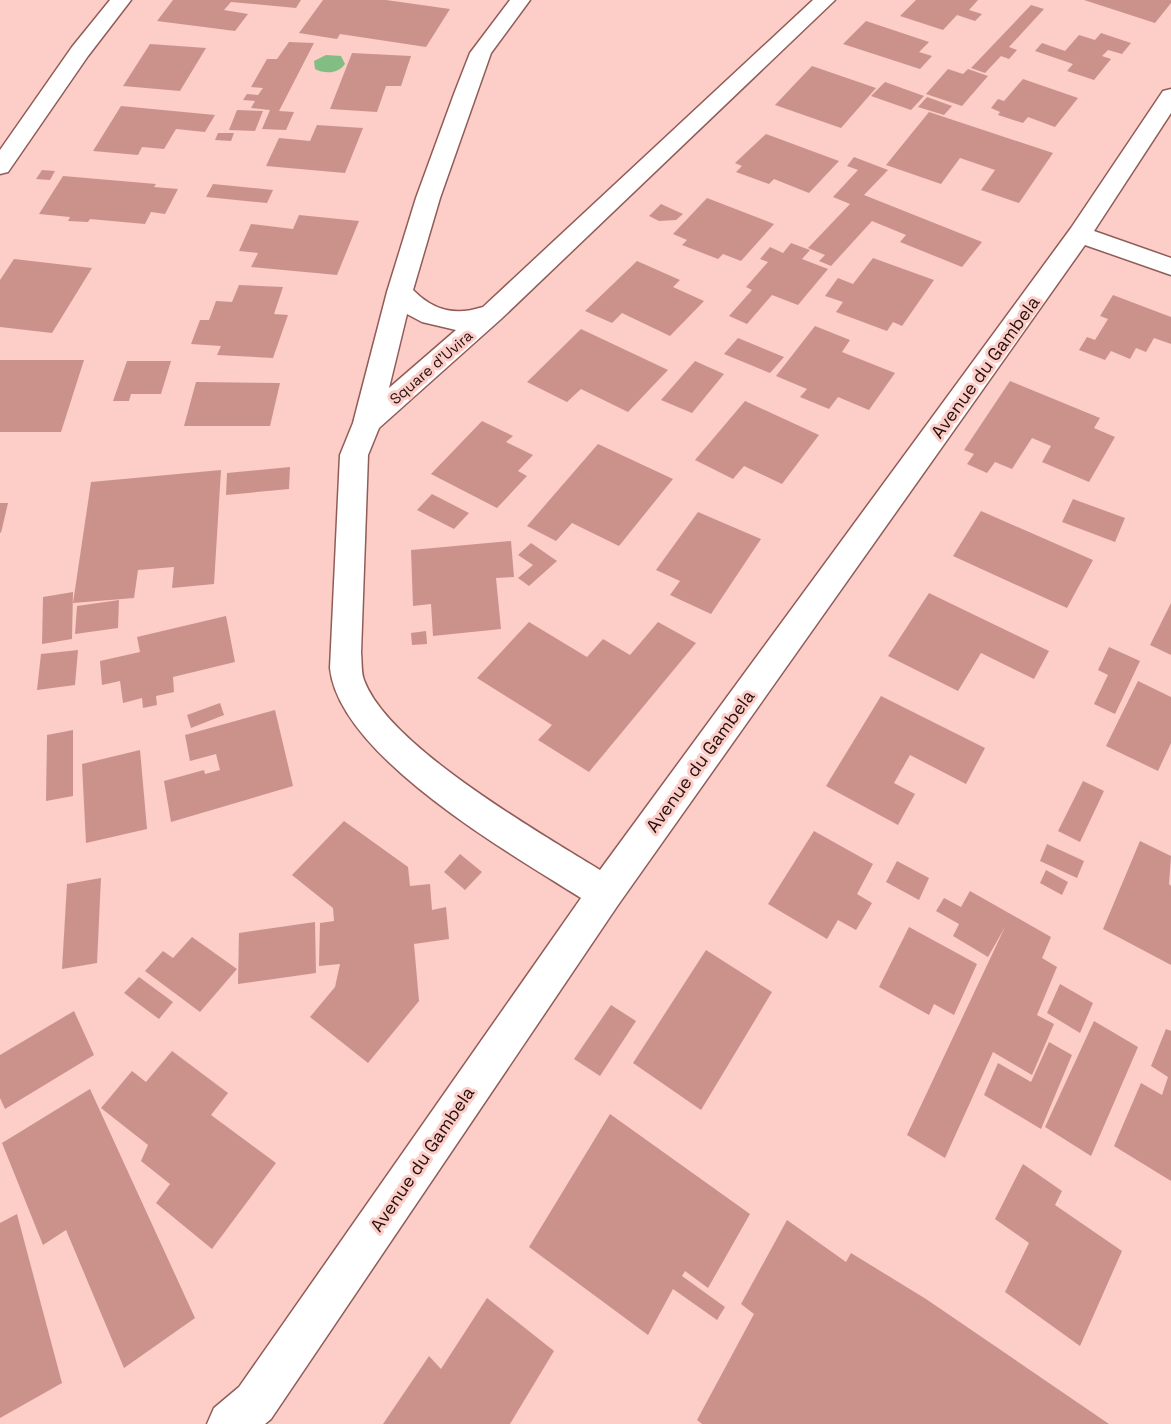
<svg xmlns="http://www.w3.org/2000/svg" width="1171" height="1424" font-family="'Space Grotesk',sans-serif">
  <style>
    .water { fill: #82bd83 }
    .building { fill: #cb928c }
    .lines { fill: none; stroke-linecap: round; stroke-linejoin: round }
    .street-casing { stroke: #905c58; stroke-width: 3 }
    .secondary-casing { stroke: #905c58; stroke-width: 3 }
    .street { fill: #fff; fill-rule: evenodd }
    .secondary { fill: #fff; fill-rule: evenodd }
    .labels { text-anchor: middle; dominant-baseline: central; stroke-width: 6; stroke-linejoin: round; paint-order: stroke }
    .far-street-label { font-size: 15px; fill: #230f0d; stroke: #fdcdc8 }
    .street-label { font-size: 18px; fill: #230f0d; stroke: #fdcdc8 }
  </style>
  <rect width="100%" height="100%" fill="#fdcdc8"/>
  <path class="water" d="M326,55L341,56L345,64C338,74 325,74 315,69L314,61Z"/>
  <g class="building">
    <path d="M173,0H301L296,8L231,2L224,10L248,14L235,31L157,21Z"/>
    <path d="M323,0H386L450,9L426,47L340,34L337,39L299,33Z"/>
    <path d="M916,0H978L969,10L982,14L975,21L957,15L943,30L900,16Z"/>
    <path d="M1084,0H1171V3L1155,23Z"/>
    <path d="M1031,5L1044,9L1009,47L1017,50L1009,59L1001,56L985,73L971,68Z"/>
    <path d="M866,21L929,42L919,52L932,56L920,69L843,44Z"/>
    <path d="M1101,33L1131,43L1122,54L1108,50L1102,56L1111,59L1094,80L1067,71L1073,64L1035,51L1042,43L1065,51L1079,35L1095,40Z"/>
    <path d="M289,42L314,43L279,111L294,112L286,130L262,129L270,110L251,108L255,101L243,100L247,94L258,95L263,88L251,87L267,59H277Z"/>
    <path d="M150,44L206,48L180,91L123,86Z"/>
    <path d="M352,53L411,56L401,86H386L377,112L330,109Z"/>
    <path d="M812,66L876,88L841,128L775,105Z"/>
    <path d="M948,69L963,74L968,69L988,76L962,106L926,94Z"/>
    <path d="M1023,79L1078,98L1055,127L1028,117L1023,123L998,115L1000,112L991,108L998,99L1004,101Z"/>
    <path d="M885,82L924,96L911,110L871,96Z"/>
    <path d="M927,97L952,106L944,115L918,107Z"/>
    <path d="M121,106L215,115L205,132L176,129L164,149L142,147L138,155L93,151Z"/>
    <path d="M237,110L263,111L255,131L229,130Z"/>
    <path d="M929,112L1053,153L1019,203L981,190L995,170L960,158L941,184L886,165Z"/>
    <path d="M317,125L363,128L345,173L266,166L279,138L310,141Z"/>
    <path d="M218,133H234L231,141L215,140Z"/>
    <path d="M766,134L839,161L809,193L774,179L769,184L736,172L742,166L735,163Z"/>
    <path d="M854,157L888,170L864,195L982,242L962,267L900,242L906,235L872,221L831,266L819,261L825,255L808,248L850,204L833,197L858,170L847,166Z"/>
    <path d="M42,170L55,171L50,180L36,179Z"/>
    <path d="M63,176L156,184L154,187L178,189L165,214L151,212L145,224L90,219L88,222L68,221L70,217L39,214Z"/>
    <path d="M213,184L273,190L267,203L206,197Z"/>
    <path d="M707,198L774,224L741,261L723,254L718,259L682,245L687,240L673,234Z"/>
    <path d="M661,204L683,214L676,220L659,221L649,216Z"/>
    <path d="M299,215L359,221L337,275L251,267L258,253L239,251L251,224L293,229Z"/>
    <path d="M791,243L810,250L802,259L828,269L798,305L772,295L747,324L729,316L752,290L746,287L768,262L760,259L770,247L783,253Z"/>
    <path d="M873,258L934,280L902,326L893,322L887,331L836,312L843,302L825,296L838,278L853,284Z"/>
    <path d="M14,259L92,268L52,333L0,327V280Z"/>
    <path d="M637,261L680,280L673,287L704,301L670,336L622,313L612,323L585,311Z"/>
    <path d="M239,285L283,287L274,314L288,315L273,358L217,355L221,346L191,344L200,320H209L216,301L232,302Z"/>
    <path d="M1113,295L1171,317V344L1154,338L1146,352L1136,348L1130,359L1111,351L1105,360L1079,350L1087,337L1095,340L1108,319L1100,316Z"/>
    <path d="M815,326L850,340L842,352L895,373L869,410L838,397L829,409L800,397L807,389L776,376Z"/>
    <path d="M581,329L668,370L628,412L581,389L567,402L527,382Z"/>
    <path d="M738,338L784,357L770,373L724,354Z"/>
    <path d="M0,360H84L61,432H0Z"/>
    <path d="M127,361H171L161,394H131L129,401H113Z"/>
    <path d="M695,361L724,374L692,413L661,400Z"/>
    <path d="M1010,381L1100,418L1094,428L1115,437L1089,482L1042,462L1051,446L1032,438L1012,469L995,462L987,473L967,464L974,454L964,450Z"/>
    <path d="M196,382L280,383L270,426H184Z"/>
    <path d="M745,401L819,435L782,484L744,466L733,479L695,460Z"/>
    <path d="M482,421L513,436L506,442L533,455L518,471L527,476L497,508L431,474Z"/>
    <path d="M598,444L673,479L619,546L572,523L556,541L527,526Z"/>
    <path d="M290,467L289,489L226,495L227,473Z"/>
    <path d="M221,470L214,584L172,588L174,567L138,570L134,598L73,603L91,482Z"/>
    <path d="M432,494L469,513L454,529L417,510Z"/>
    <path d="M1073,499L1125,518L1115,542L1062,522Z"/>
    <path d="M0,503H8L1,533L0,532Z"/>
    <path d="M981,511L1093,560L1067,608L953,556Z"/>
    <path d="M698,512L761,539L711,614L670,595L680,581L656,570Z"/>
    <path d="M511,541L514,577L496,578L501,629L433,636L431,604L413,606L411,550Z"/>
    <path d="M531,543L557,561L529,586L518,578L533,565L518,555Z"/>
    <path d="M73,592L72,639L42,644L43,597Z"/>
    <path d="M929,593L1049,651L1034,679L981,653L958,691L888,656Z"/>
    <path d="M119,600L118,628L75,634L77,606Z"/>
    <path d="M1171,603V655L1150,645Z"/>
    <path d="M226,616L235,662L173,677L174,692L156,696L157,705L143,708L142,698L123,703L120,681L102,685L100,661L140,652L137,637Z"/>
    <path d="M529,622L587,657L603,639L630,655L658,622L696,643L589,772L538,740L552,725L477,678Z"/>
    <path d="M426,631L427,644L412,645L411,633Z"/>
    <path d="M1109,647L1140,661L1115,714L1094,704L1108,675L1098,670Z"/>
    <path d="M78,650L75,685L37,690L41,654Z"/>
    <path d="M1138,681L1171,697V743L1158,771L1106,746Z"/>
    <path d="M881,696L985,748L966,784L910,755L894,783L915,794L898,825L826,786Z"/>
    <path d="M220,703L224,715L191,728L187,715Z"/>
    <path d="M275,710L293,786L171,822L164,781L204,770L205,774L220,770L216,754L190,761L185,735Z"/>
    <path d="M73,730V796L46,801L47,735Z"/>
    <path d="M140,750L147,829L86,843L82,764Z"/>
    <path d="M1083,781L1104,791L1080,842L1058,831Z"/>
    <path d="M344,821L408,867L410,886L430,884L432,910L446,907L449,939L414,944L419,1001L368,1063L310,1017L335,987L340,964L319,966L320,923L334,921L333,908L292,875Z"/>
    <path d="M814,831L873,864L857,894L872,903L856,930L838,920L827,939L768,904Z"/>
    <path d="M1140,841L1171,856L1169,884L1171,886V965L1103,929Z"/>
    <path d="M1047,844L1084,861L1077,878L1040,861Z"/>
    <path d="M460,854L482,872L465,890L444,872Z"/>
    <path d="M897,861L929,878L919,900L886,882Z"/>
    <path d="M1046,870L1068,882L1062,895L1040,883Z"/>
    <path d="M101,878L97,963L62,969L67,884Z"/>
    <path d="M970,891L1051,937L1042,958L1057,967L1037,1015L1054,1024L1032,1075L993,1052L945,1158L907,1135L1005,927L988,957L953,936L959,924L936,911L944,898L961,907Z"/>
    <path d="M315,922L316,973L238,984L239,933Z"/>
    <path d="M909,927L977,964L954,1015L934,1004L929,1015L879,987Z"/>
    <path d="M192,937L237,969L200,1012L145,971L163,951L173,958Z"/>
    <path d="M706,950L772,992L701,1110L633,1063Z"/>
    <path d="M139,977L173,1002L159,1019L124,993Z"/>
    <path d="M1060,984L1093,1003L1080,1033L1047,1013Z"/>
    <path d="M611,1005L636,1021L600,1076L574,1059Z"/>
    <path d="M74,1011L94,1055L5,1109L0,1098V1055Z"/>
    <path d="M1094,1021L1138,1047L1091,1156L1045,1127Z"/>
    <path d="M1166,1029L1171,1031V1181L1114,1146L1141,1083L1162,1095L1168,1077L1151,1066Z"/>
    <path d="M1049,1042L1072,1055L1041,1129L984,1095L998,1063L1031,1082Z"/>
    <path d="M172,1051L228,1093L211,1115L276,1163L212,1249L156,1203L170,1184L141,1161L148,1145L101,1108L132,1071L146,1082Z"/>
    <path d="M90,1089L195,1318L124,1368L66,1230L43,1245L2,1143Z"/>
    <path d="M610,1114L750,1214L708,1288L685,1271L682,1276L725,1307L717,1320L673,1289L648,1335L529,1247Z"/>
    <path d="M1023,1164L1062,1191L1055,1205L1122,1251L1080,1346L1005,1292L1029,1243L995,1219Z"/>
    <path d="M17,1214L62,1383L0,1418V1223Z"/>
    <path d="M787,1220L846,1262L851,1253L926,1299L1109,1424H702L697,1420L754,1314L741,1304Z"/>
    <path d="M487,1298L554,1351L510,1424H383L429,1356L441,1369Z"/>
  </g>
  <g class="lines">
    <g class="street-casing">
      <path id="street" d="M510,0H530L491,53L440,198L413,290C434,311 455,316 483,307L813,0H835L501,319L379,428L368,455L361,653C362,662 361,672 364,680C388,746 540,833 600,870L1071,228L1163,91L1171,89V113L1094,231L1171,258V275L1085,245L618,905L271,1419L265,1424H207L214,1408L239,1387L581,898C511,854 339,756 330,668L340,455L353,423L387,292L416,198L454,94L470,53ZM407,314L422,322L456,330L389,388Z"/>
    </g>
    <g class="secondary-casing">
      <path id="secondary" d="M110,0H131L88,56L8,172L0,174V150L72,47Z"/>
    </g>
    <use href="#street" class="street"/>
    <use href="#secondary" class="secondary"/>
  </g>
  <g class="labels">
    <g class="far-street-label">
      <text transform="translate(431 367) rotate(-41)">Square d'Uvira</text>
    </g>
    <g class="street-label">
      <text transform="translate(985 367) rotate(-54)">Avenue du Gambela</text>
      <text transform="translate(700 761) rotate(-54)">Avenue du Gambela</text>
      <text transform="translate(422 1159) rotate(-56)">Avenue du Gambela</text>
    </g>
  </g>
</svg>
